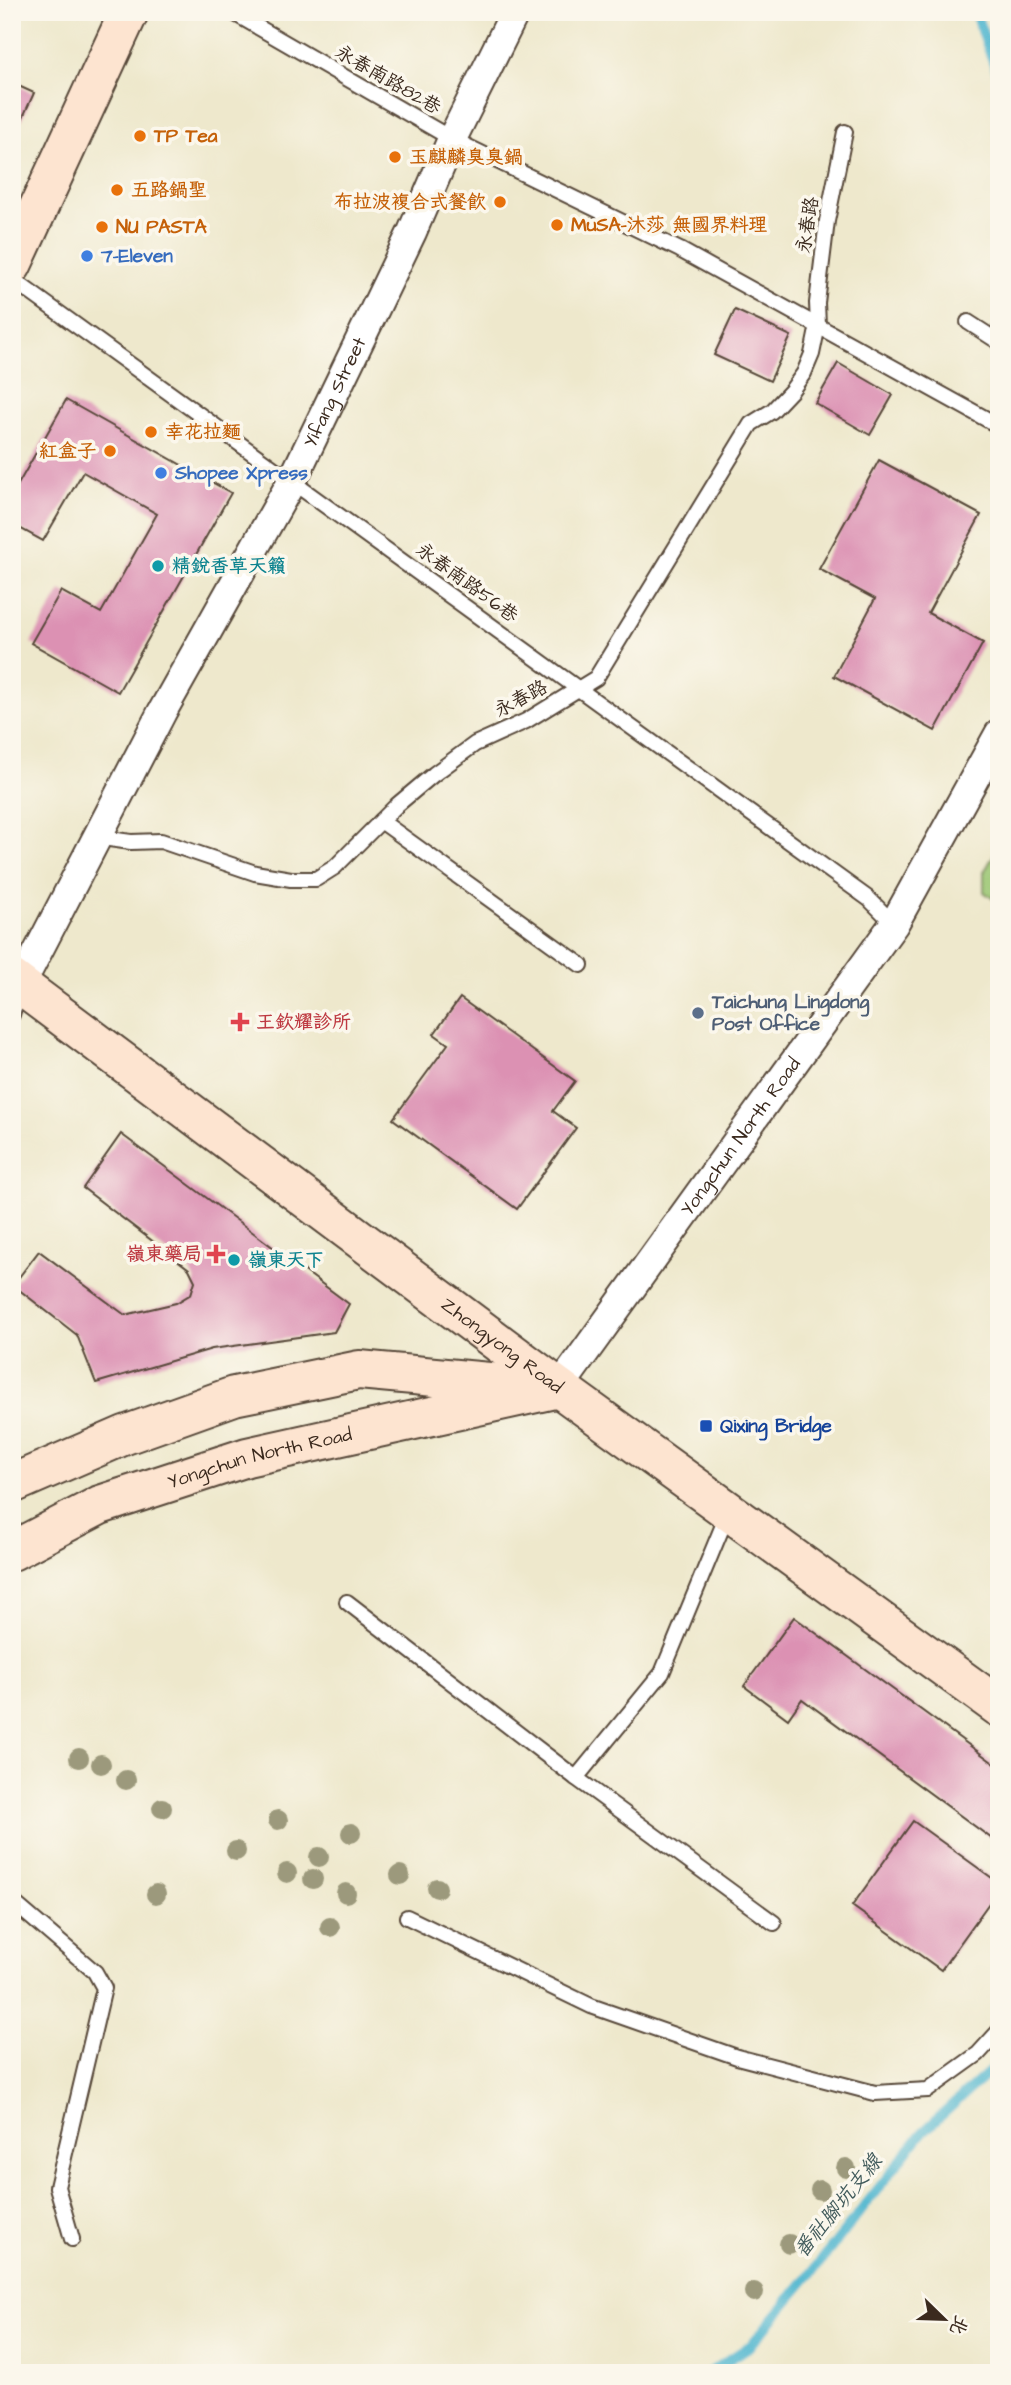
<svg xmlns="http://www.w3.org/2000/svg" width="1011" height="2385" font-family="'Architects Daughter','LXGW WenKai TC',sans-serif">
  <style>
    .green { fill: #9bc673; stroke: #6b7848; stroke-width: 2 }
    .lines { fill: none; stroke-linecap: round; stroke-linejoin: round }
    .stream { stroke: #50b6cf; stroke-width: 10 }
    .building { fill: #dc91b3 }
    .lane-casing { stroke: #564638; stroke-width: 18 }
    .street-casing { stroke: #564638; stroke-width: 32 }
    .secondary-casing { stroke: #564638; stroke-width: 42 }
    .lane { stroke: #fff; stroke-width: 14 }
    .street { stroke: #fff; stroke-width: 28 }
    .secondary { stroke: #fde4d0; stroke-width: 38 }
    .tree { fill: #9c997b }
    .food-dot { fill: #e8710a; stroke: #fbf7ec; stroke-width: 2.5 }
    .shop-dot { fill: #3f7fe0; stroke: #fbf7ec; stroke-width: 2.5 }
    .culture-dot { fill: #0f9aa8; stroke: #fbf7ec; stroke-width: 2.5 }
    .service-dot { fill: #5c6f8a; stroke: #fbf7ec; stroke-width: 2.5 }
    .health-dot { fill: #e0444e; stroke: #fbf7ec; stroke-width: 2.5 }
    .transit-dot { fill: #1a4fb4; stroke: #fbf7ec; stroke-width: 2.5 }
    .labels { text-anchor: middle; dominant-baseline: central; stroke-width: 7; stroke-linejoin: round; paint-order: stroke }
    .street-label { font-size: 19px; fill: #3b2a1e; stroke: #fbf7ec }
    .food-label { font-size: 19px; font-weight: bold; fill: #c56008; stroke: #fbf7ec; text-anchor: start }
    .shop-label { font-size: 19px; font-weight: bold; fill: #366cbe; stroke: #fbf7ec; text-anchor: start }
    .culture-label { font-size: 19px; font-weight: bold; fill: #0d838f; stroke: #fbf7ec; text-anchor: start }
    .service-label { font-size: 19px; font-weight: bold; fill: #4e5e75; stroke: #fbf7ec; text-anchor: start }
    .health-label { font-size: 19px; font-weight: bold; fill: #be3a42; stroke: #fbf7ec; text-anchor: start }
    .transit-label { font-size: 19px; font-weight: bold; fill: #164399; stroke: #fbf7ec; text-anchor: start }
    .water-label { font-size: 21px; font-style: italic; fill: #425b5c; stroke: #fbf7ec }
  </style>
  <rect width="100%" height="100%" fill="#fbf7ec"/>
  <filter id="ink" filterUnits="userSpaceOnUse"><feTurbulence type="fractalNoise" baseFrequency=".0143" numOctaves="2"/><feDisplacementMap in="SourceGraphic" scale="14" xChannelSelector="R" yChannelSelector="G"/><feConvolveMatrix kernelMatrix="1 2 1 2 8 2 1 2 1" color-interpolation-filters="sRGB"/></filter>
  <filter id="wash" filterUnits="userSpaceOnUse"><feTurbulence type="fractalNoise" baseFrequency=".00686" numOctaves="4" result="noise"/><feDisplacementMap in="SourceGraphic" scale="28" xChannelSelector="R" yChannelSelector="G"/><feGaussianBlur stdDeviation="1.57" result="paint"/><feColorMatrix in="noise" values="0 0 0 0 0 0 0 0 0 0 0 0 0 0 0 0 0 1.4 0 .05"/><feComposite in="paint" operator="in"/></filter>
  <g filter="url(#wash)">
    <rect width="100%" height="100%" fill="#eee8cc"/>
    <path class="green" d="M999,846V903L984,892V872Z"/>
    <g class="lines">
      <g class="stream">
        <path d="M975,12L999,77"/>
        <path d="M709,2373L750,2346L813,2271L922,2133L999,2063"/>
      </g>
    </g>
    <g id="blocks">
      <g class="building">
        <path d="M12,83L34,93L12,141Z"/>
        <path d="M735,310L791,336L770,381L714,355Z"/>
        <path d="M838,363L893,395L870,435L815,403Z"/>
        <path d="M66,400L231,493L118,692L31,643L61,591L101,613L157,514L83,472L43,541L12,524V495Z"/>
        <path d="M879,460L981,515L928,613L983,643L935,731L834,676L875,599L819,569Z"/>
        <path d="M460,998L575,1081L553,1111L576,1128L517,1209L393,1119L448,1044L434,1034Z"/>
        <path d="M121,1134L349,1304L334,1332L212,1349L96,1383L77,1335L13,1285L39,1251L125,1315L176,1303L191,1294L195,1281L189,1269L83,1188Z"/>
        <path d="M794,1617L999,1767V1844L802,1699L788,1719L744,1686Z"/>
        <path d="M913,1821L999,1883V1889L941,1970L852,1906Z"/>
      </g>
    </g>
  </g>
  <g filter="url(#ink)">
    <use href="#blocks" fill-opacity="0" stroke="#564638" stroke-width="2"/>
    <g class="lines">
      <g class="lane-casing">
        <g id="lane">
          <path d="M232,12L452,139L680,250L999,426"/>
          <path d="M12,279L869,899L894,924"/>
          <path d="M968,322L999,342"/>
          <path d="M381,821L581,965"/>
          <path d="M95,837L131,842L161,841L255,873L291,879H316L335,867L397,805L434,774L475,744L526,721L596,678L751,424L772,411L791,391L804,373L812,354L818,325L817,303L827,221L845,132"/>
          <path d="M12,1015L19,989"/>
          <path d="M347,1602L576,1778L774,1923"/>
          <path d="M576,1778L662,1673L728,1513"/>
          <path d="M12,1901L95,1972L104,1988L57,2187L72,2239"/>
          <path d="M407,1917L591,2006L737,2057L875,2093L928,2090L978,2054L999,2031"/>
        </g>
      </g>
      <g class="street-casing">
        <g id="street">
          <path id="s1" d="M20,986L162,712L292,481L412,232L452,139L515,12"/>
          <path id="s2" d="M559,1388L894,924L999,734"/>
        </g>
      </g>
      <g class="secondary-casing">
        <g id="secondary">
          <path d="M12,265L129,12"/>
          <path id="s3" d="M12,979L559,1388L999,1707"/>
          <path d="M12,1484L125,1435L234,1396L359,1370L522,1385"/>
          <path id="s4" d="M12,1551L100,1505L247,1457L559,1388"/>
        </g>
      </g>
      <use href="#lane" class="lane"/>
      <use href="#street" class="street"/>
      <use href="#secondary" class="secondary"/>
    </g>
    <g class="tree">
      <circle cx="79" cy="1758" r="10"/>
      <circle cx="101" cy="1764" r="10"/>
      <circle cx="126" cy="1780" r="10"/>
      <circle cx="162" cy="1808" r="10"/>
      <circle cx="278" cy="1820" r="10"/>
      <circle cx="351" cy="1833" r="10"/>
      <circle cx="236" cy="1851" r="10"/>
      <circle cx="319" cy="1857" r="10"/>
      <circle cx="287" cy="1873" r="10"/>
      <circle cx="400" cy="1875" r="10"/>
      <circle cx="313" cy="1879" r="10"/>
      <circle cx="437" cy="1888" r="10"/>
      <circle cx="346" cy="1893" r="10"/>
      <circle cx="156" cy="1894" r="10"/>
      <circle cx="330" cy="1927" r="10"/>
      <circle cx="846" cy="2168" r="10"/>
      <circle cx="820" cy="2190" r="10"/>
      <circle cx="789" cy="2244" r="10"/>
      <circle cx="754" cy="2292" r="10"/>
    </g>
  </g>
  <g class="food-dot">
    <circle cx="140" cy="136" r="7"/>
    <circle cx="395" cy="157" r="7"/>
    <circle cx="117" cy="190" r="7"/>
    <circle cx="500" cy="202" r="7"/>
    <circle cx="557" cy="225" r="7"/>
    <circle cx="102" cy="227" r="7"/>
    <circle cx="151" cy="432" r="7"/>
    <circle cx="110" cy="451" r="7"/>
  </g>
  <g class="shop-dot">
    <circle cx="87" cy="256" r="7"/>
    <circle cx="161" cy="473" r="7"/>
  </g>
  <g class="culture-dot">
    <circle cx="158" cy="566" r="7"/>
    <circle cx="234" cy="1260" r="7"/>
  </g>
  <circle class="service-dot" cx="698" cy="1013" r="7"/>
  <g class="health-dot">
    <path d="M236.5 1011.5h7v7h7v7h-7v7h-7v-7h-7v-7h7z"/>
    <path d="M212.5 1243.5h7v7h7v7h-7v7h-7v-7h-7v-7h7z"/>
  </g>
  <rect class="transit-dot" x="699" y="1419" width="14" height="14" rx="3.5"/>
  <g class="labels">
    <g class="street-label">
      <text transform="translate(388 80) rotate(30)">永春南路82巷</text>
      <text transform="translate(808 225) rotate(-81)">永春路</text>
      <text stroke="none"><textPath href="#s1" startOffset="672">Yifang Street</textPath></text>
      <text transform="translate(467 583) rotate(36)">永春南路56巷</text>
      <text transform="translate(521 699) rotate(-28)">永春路</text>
      <text stroke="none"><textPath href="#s2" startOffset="310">Yongchun North Road</textPath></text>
      <text stroke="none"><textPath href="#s3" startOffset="612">Zhongyong Road</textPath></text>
      <text stroke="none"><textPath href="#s4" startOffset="266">Yongchun North Road</textPath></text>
    </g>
    <g class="food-label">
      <text x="154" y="136">TP Tea</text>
      <text x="409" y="157">玉麒麟臭臭鍋</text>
      <text x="131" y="190">五路鍋聖</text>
      <text x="486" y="202" text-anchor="end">布拉波複合式餐飲</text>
      <text x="571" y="225">MuSA-沐莎 無國界料理</text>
      <text x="116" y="227">NU PASTA</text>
      <text x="165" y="432">幸花拉麵</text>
      <text x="96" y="451" text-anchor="end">紅盒子</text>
    </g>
    <g class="shop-label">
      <text x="101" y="256">7-Eleven</text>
      <text x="175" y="473">Shopee Xpress</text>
    </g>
    <g class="culture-label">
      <text x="172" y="566">精銳香草天籟</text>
      <text x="248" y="1260">嶺東天下</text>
    </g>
    <g class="service-label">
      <text x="712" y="1002">Taichung Lingdong<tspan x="712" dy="22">Post Office</tspan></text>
    </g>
    <g class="health-label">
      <text x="256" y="1022">王欽耀診所</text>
      <text x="202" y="1254" text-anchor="end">嶺東藥局</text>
    </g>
    <g class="transit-label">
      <text x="720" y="1426">Qixing Bridge</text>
    </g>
    <g class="water-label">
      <text transform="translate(838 2206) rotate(-51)">番社腳坑支線</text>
    </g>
  </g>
  <rect width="1011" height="2385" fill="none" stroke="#fbf7ec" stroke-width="42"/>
  <g transform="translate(944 2319) rotate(113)" stroke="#fbf7ec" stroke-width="5" paint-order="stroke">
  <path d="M0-5L12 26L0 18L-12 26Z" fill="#3b2a1e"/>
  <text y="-10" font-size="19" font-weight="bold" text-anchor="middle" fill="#3b2a1e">北</text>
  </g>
</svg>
